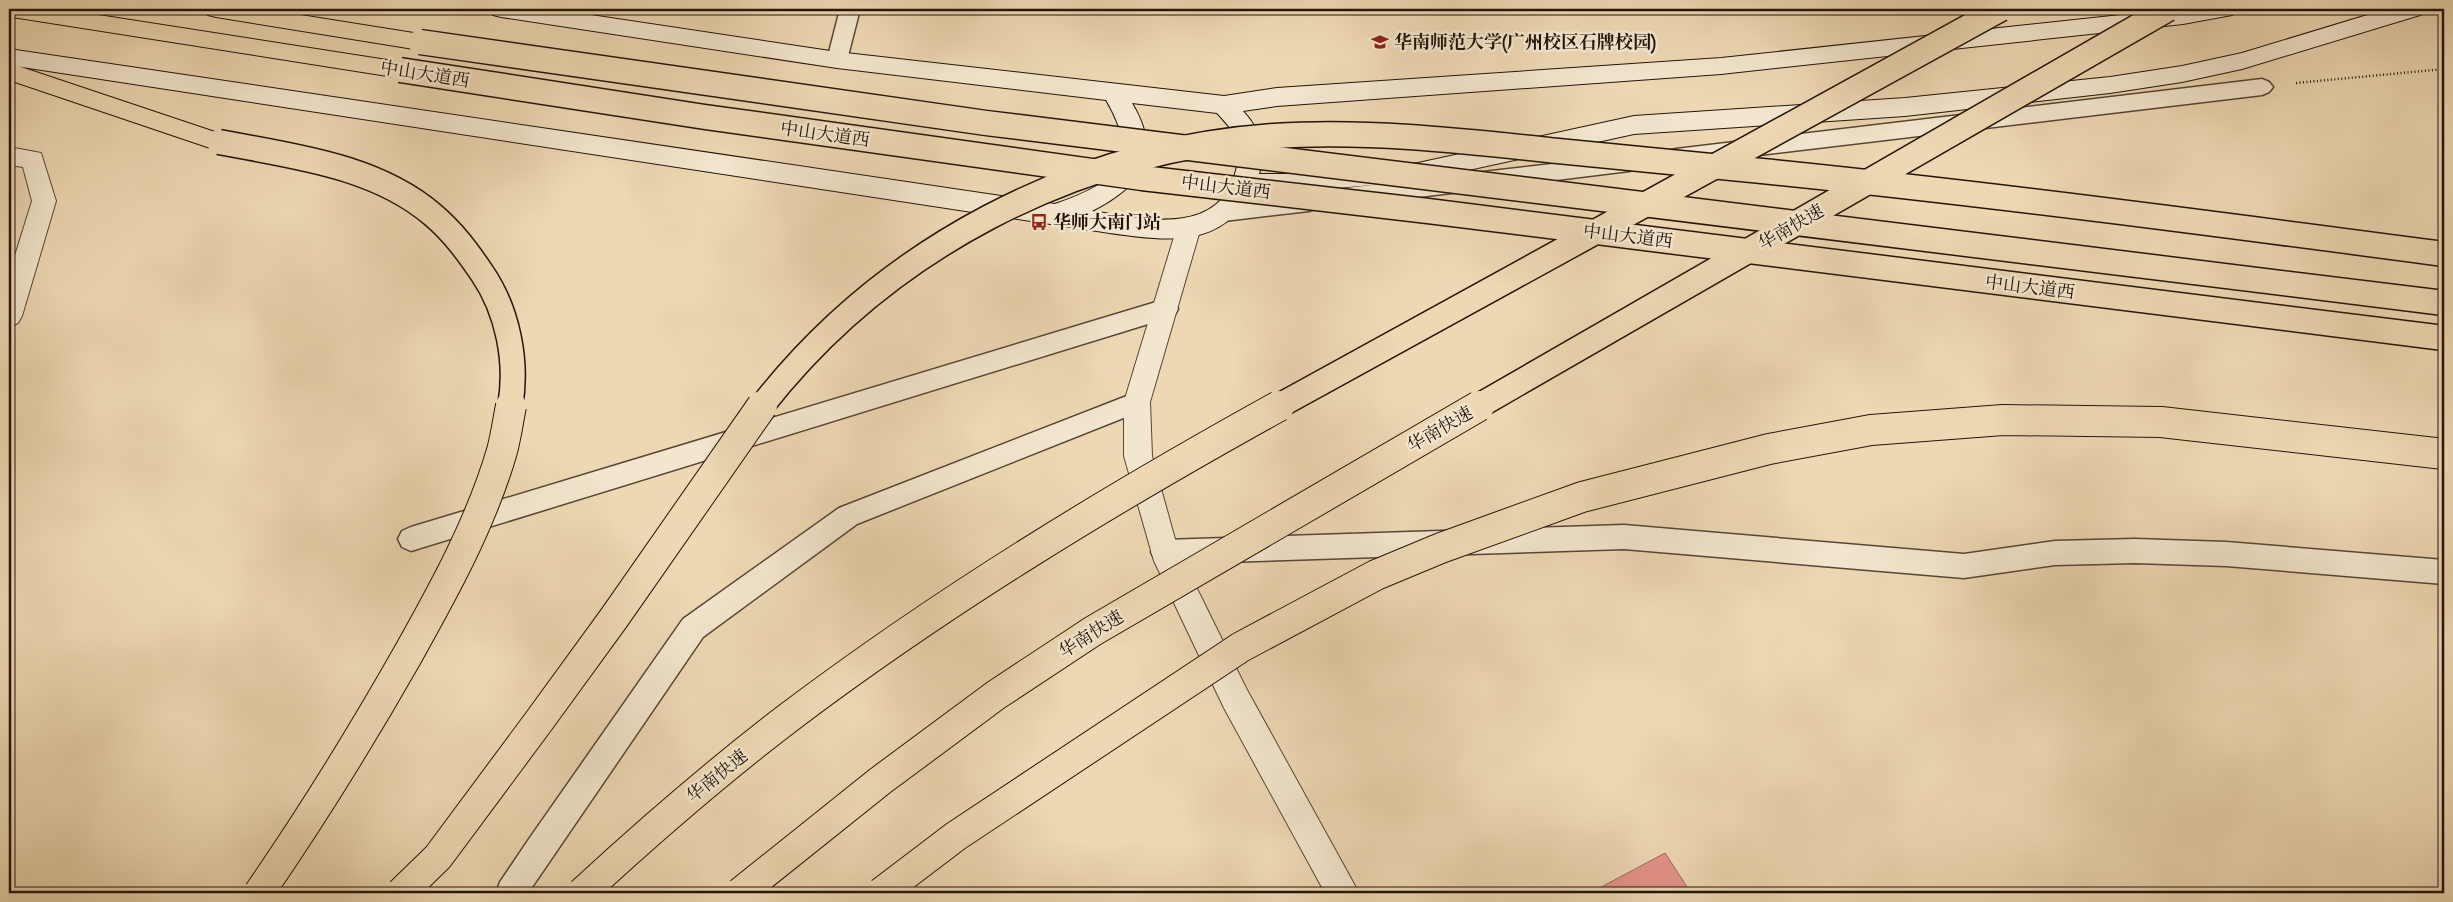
<svg xmlns="http://www.w3.org/2000/svg" width="2453" height="902" font-family="'IM FELL Great Primer','Noto Serif SC',serif">
  <style>
    .building { fill: #e4938a; stroke: #a06761 }
    .lines { fill: none; stroke-linecap: round; stroke-linejoin: round }
    .service-casing { stroke: #564534; stroke-width: 3 }
    .minor-casing { stroke: #564534; stroke-width: 2 }
    .secondary-casing { stroke: #23140a; stroke-width: 2 }
    .trunk-casing { stroke: #23140a; stroke-width: 2 }
    .motorway-casing { stroke: #23140a; stroke-width: 2 }
    .path { stroke: #23140a; stroke-width: 2.5; stroke-dasharray: 1 2.5; stroke-linecap: butt }
    .service { fill: #f3e6ce; fill-rule: evenodd }
    .minor { fill: #f3e6ce; fill-rule: evenodd }
    .secondary { fill: #f3e6ce; fill-rule: evenodd }
    .trunk { fill: #edd8b3; fill-rule: evenodd }
    .motorway { fill: #edd8b3; fill-rule: evenodd }
    .trunk-bridge-casing { stroke: #23140a; stroke-width: 27; stroke-linecap: butt }
    .motorway-bridge-far1-casing { stroke: #23140a; stroke-width: 27; stroke-linecap: butt }
    .motorway-bridge-casing { stroke: #23140a; stroke-width: 32; stroke-linecap: butt }
    .trunk-bridge { stroke: #edd8b3; stroke-width: 24 }
    .motorway-bridge-far1 { stroke: #edd8b3; stroke-width: 24 }
    .motorway-bridge { stroke: #edd8b3; stroke-width: 30 }
    .labels { text-anchor: middle; dominant-baseline: central; stroke-width: 5; stroke-linejoin: round; paint-order: stroke }
    .poi-label { font-size: 18px; font-weight: bold; fill: #23140a; stroke: #f3e6ce; text-anchor: start }
    .street-label { font-size: 18px; fill: #23140a; stroke: #f3e6ce }
  </style>
  <rect width="100%" height="100%" fill="#edd8b3"/>
  <filter id="stains"><feTurbulence type="fractalNoise" baseFrequency=".004" numOctaves="4"/><feColorMatrix values="0 0 0 0 .2 0 0 0 0 .09 0 0 0 0 .02 0 0 0 .5 -.17"/></filter>
  <radialGradient id="worn" r=".72"><stop offset=".6" stop-color="#630" stop-opacity="0"/><stop offset="1" stop-color="#630" stop-opacity=".3"/></radialGradient>
  <path class="building" d="M1665,853L1691,893H1590Z"/>
  <g class="lines">
    <g class="service-casing">
      <g id="service">
        <path d="M840,9H860L847,60L844,65L837,67L830,65L827,60Z"/>
        <path d="M2262,79L2269,82L2273,87L2269,92L2262,95L1676,165L1668,163L1665,157L1668,151L1676,149Z"/>
        <path d="M1629,155L1637,157L1640,163L1637,169L1629,171L1346,206L1338,203L1335,197L1338,191L1346,188Z"/>
        <path d="M1309,193L1317,196L1320,202L1317,208L1309,211L1224,221L1216,218L1213,212L1216,206L1224,203Z"/>
        <path d="M1166,299L1174,302L1178,309L1174,316L411,551L402,547L398,539L402,531L411,527Z"/>
        <path d="M1137,392L1146,395L1149,402L1146,409L857,524L703,637L528,893H496L500,882L529,839L683,619L839,508Z"/>
        <path d="M1624,525L1964,554L2055,541L2135,539L2226,542L2444,560V584L2226,566L2135,563L2055,565L1964,578L1624,549L1164,564L1155,560L1151,552L1155,544L1164,540Z"/>
      </g>
    </g>
    <g class="minor-casing">
      <g id="minor">
        <path d="M9,147L41,153L56,201L22,316L18,323L9,327V275L32,201L23,167L9,165Z"/>
        <path d="M1189,217L1198,220L1201,227L1150,402L1152,456L1178,550L1246,688L1359,893H1325L1224,708L1154,561L1124,456V402L1177,227L1180,220Z"/>
      </g>
    </g>
    <g class="secondary-casing">
      <path id="secondary" d="M490,9H551L837,52L1224,96L1277,88L1721,58L2177,9H2235L2232,15L2183,24L1721,74L1277,106L1243,111C1261,131 1267,148 1259,174H1292L1418,163L1634,116L1905,98L2110,77L2182,66L2242,53L2387,9H2423L2420,15L2242,69L2182,82L2110,93L1905,116L1634,134L1418,181L1292,192L1252,191C1221,249 1167,241 1110,233L9,65V49L1055,204C1115,183 1143,163 1106,100L837,68L501,17L493,15ZM1132,103L1217,113C1237,135 1244,143 1235,174C1217,237 1141,219 1092,211C1142,186 1163,155 1132,103Z"/>
    </g>
    <g class="trunk-casing">
      <g id="trunk">
        <path d="M9,9H60L400,62L408,64L411,70L408,76L400,78L12,17L9,16Z"/>
        <path d="M205,9H263L420,34L428,36L431,42L428,48L420,50L216,17L208,15Z"/>
      </g>
    </g>
    <g class="motorway-casing">
      <path id="motorway" d="M9,63L227,136L231,142L227,148L219,151L9,80Z"/>
    </g>
    <path class="path" d="M2296,83L2444,69"/>
    <use href="#service" class="service"/>
    <use href="#minor" class="minor"/>
    <use href="#secondary" class="secondary"/>
    <use href="#trunk" class="trunk"/>
    <use href="#motorway" class="motorway"/>
    <g class="trunk-bridge-casing">
      <g id="trunk-bridge">
        <path d="M420,42L986,123L2444,303"/>
        <path d="M400,70L705,117L1142,178L1428,211L2444,338"/>
      </g>
    </g>
    <g class="motorway-bridge-far1-casing">
      <g id="motorway-bridge-far1">
        <path d="M219,142C291,156 375,165 433,215C453,232 467,251 482,273C508,311 518,362 510,407"/>
        <path d="M761,407C884,249 1073,150 1274,136C1369,130 1464,141 1558,151C1626,158 1694,164 1762,171C1990,194 2217,224 2444,254"/>
        <path d="M1277,407L2001,9"/>
        <path d="M1477,407L2168,9"/>
      </g>
    </g>
    <g class="motorway-bridge-casing">
      <g id="motorway-bridge">
        <path d="M259,893C312,816 361,737 407,656C444,590 481,523 502,451C506,436 508,421 511,406"/>
        <path d="M401,893L438,857L539,721L614,618L762,406"/>
        <path d="M582,893C648,832 716,773 788,718C943,601 1109,500 1279,406"/>
        <path d="M740,893L880,781L996,695L1093,631L1479,406"/>
        <path d="M881,893L956,836L1241,647L1376,575L1441,548L1582,497L1769,449L1871,430L2003,420L2161,422L2444,454"/>
      </g>
    </g>
    <use href="#trunk-bridge" class="trunk-bridge"/>
    <use href="#motorway-bridge-far1" class="motorway-bridge-far1"/>
    <use href="#motorway-bridge" class="motorway-bridge"/>
  </g>
  <defs>
    <g id="university-bare" transform="scale(1.35)"><path d="M0-5L7-2L0 1L-7-2ZM-4 1L0 2.5L4 1V4Q0 6-4 4Z" fill="#8f2418" stroke="#f3e6ce" stroke-width="2.5" paint-order="stroke"/></g>
    <g id="bus-bare" transform="scale(1.35)"><path d="M-5-6H5V4H4V6H2V4H-2V6H-4V4H-5ZM-3.5-4V0h7V-4ZM-3.5 1.2v1.5H-2V1.2ZM2 1.2v1.5H3.5V1.2Z" fill="#8f2418" stroke="#f3e6ce" stroke-width="2.5" paint-order="stroke"/></g>
  </defs>
  <g fill-rule="evenodd">
    <use href="#university-bare" x="1380" y="42"/>
    <use href="#bus-bare" x="1039" y="222"/>
  </g>
  <g class="labels">
    <g class="poi-label">
      <text x="1394" y="42">华南师范大学(广州校区石牌校园)</text>
      <text x="1053" y="222">华师大南门站</text>
    </g>
    <g class="street-label">
      <text transform="translate(425 74) rotate(9)">中山大道西</text>
      <text transform="translate(825 134) rotate(8)">中山大道西</text>
      <text transform="translate(1226 187) rotate(7)">中山大道西</text>
      <text transform="translate(1791 227) rotate(-30)">华南快速</text>
      <text transform="translate(1628 236) rotate(7)">中山大道西</text>
      <text transform="translate(2030 287) rotate(7)">中山大道西</text>
      <text transform="translate(1440 429) rotate(-30)">华南快速</text>
      <text transform="translate(1091 634) rotate(-32)">华南快速</text>
      <text transform="translate(717 776) rotate(-39)">华南快速</text>
    </g>
  </g>
  <rect width="2453" height="902" fill="none" stroke="#edd8b3" stroke-width="30"/>
  <rect x="10" y="10" width="2433" height="882" fill="none" stroke="#23140a" stroke-width="2.5"/>
  <rect x="15" y="15" width="2423" height="872" fill="none" stroke="#23140a"/>
  <rect width="100%" height="100%" filter="url(#stains)"/>
  <rect width="100%" height="100%" fill="url(#worn)"/>
</svg>
